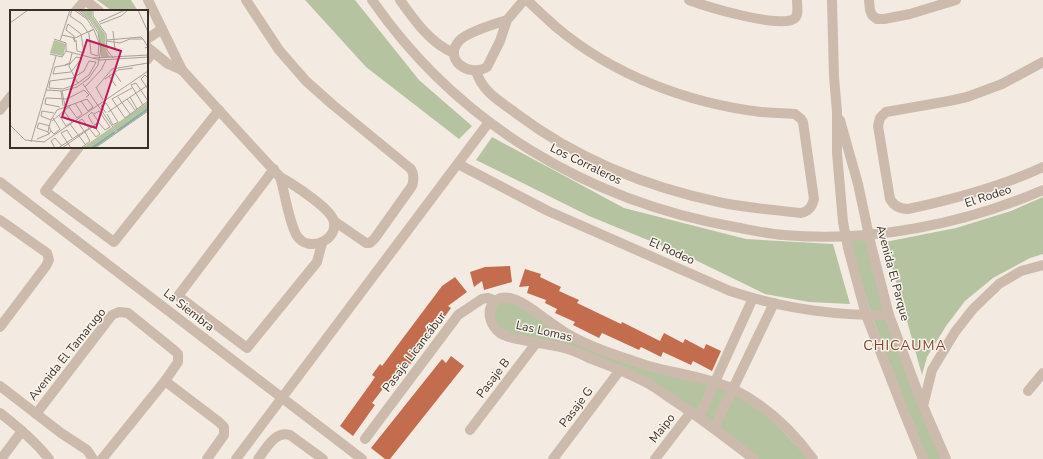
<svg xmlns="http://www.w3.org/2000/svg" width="1043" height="459" font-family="'Nunito Sans',sans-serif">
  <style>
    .green { fill: #b6c3a0 }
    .building { fill: #c46d4e }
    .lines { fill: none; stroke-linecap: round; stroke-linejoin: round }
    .minor { stroke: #ccbbac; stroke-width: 10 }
    .labels { text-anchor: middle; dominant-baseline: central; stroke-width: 3; stroke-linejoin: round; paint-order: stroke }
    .street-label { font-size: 12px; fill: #3a302b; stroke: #faf5ed }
    .quarter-label { font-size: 14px; letter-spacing: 1px; fill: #883e25; stroke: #faf5ed }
    .inset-river { fill: none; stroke: #80adb0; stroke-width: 2 }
    .inset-road { fill: none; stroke: #a9a098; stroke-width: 1 }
    .view { fill: #c2185b; fill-opacity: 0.15; stroke: #c2185b; stroke-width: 2 }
    .inset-edge { fill: none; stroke: #3a302b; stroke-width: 2 }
  </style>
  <rect width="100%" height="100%" fill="#f3ebe1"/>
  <g class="green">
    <path d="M97,0H131L138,11H112Z"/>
    <path d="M305,0H355L419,80L472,126L459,139L366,67Z"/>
    <path d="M492,137L624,208L746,239L833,244L850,304L809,302L765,294L687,256L589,216L476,160Z"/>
    <path d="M1043,197V254L1030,258L993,278L965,301L946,326L927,357L922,375L885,242L956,228L1011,211Z"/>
    <path d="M863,239L866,241L942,459H928L907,409L871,314L849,240Z"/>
    <path d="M506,301L521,304L564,335L714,384L762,409L809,459H759L716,426L648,380L510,334L498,328L493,319V309L497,303Z"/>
  </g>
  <g class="building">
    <path d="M510,266L512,282L484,290L482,281L474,287L470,272L485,267Z"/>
    <path d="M525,269L541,274L540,277L561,287L559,291L579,300L577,303L621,324L622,322L660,341L664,333L683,343L685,339L704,349L706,344L721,351L712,371L693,361L691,365L663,352L661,357L641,347L639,350L602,333L599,338L573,325L575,322L555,313L557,309L545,303L546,300L527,293L529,286L519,287Z"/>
    <path d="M455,277L467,292L448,306L451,308L408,367L403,363L398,370H397L372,403L375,405L353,436L340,426L371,383L375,377L372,375L380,364L382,366L442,286Z"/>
    <path d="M451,356L464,366L390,459H385L371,448L442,359L446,363Z"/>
  </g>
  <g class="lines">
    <g class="minor">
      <path d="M85,0L99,11"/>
      <path d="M148,0L182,70L280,177C293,184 328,207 333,219C341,239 309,254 297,236C289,223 285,193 280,177"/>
      <path d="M246,0L279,50L306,81L333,105L411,169C414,174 414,180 412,186L375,238L370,243H366L334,221"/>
      <path d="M372,0C458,124 588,201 735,227C751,230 768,234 784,235C870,243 964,224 1043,190"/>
      <path d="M400,0C414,20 431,44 454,53"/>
      <path d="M689,0C705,6 782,30 795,18C799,14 797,6 797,0"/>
      <path d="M832,0L834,77L837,112V153L843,222L848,248L866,315L903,410L923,459"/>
      <path d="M869,0L870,10L872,15L877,19H884L910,14L956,0"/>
      <path d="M76,11L85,0"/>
      <path d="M507,20C495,24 467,32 459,41C443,59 468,78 487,67L500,41L507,20L524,0"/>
      <path d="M147,39L162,29"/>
      <path d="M147,47L168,64L182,70"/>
      <path d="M147,60L153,52"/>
      <path d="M1043,62L1002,84L967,97L949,101L886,112L880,118L878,126L890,199C894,206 900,209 908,209C955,199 1000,187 1043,167"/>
      <path d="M476,71C483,93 500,101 517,114C577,159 650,188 723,203C749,208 775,210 801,213C809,211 812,207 814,199L803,122L801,119L795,114C784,113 773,113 761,112C687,103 613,75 556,27C546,18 536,9 527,0"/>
      <path d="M0,110L11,96"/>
      <path d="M840,120L858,184L871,245L889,315L923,406L946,459"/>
      <path d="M79,147L45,191L114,242L219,110"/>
      <path d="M458,164L548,211L730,291C781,308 836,316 889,315"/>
      <path d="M274,169L178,296L247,348L317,262L322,243"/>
      <path d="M0,182L362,459"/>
      <path d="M0,220L47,253L49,260L46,266L0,327"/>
      <path d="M165,381L219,422L224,427V435L207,459"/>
      <path d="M0,386L61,433L87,450L93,459"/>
      <path d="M1028,391L1043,373"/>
      <path d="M923,406L932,370L955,332L973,309L999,284L1021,271L1043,265"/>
      <path d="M0,413C18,427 35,441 49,459"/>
      <path d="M36,414L112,315L119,312L128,313L175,351L178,354V362L165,381L102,459"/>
      <path d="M699,417L753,298"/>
      <path d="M714,428L774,303"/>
      <path d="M470,430L537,342"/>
      <path d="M365,439L458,315L482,299L488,298L496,301"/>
      <path d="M1,459L22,431"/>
      <path d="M236,459L489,122"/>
      <path d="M258,459C266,449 275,430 290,435L323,459"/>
      <path d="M553,459L620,370"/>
      <path d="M655,459L691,412"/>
      <path d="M754,459C727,439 701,418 673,400C664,394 656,388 647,383C629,373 608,365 589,358C581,354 572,350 564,348C548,343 512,341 500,333C492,327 486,314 492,305C504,286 531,308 543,317C550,322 558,328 566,333C591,348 621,357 649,366C677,374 707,377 733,389C765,405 792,430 813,459"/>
    </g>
  </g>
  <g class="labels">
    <g class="street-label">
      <text transform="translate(586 164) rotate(26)">Los Corraleros</text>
      <text transform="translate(988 196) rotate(-18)">El Rodeo</text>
      <text transform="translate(672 251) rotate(24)">El Rodeo</text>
      <text transform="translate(893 273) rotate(75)">Avenida El Parque</text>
      <text transform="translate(189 310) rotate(38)">La Siembra</text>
      <text transform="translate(544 331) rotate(13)">Las Lomas</text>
      <text transform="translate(414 352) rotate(-53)">Pasaje Licancábur</text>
      <text transform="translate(67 354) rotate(-51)">Avenida El Tamarugo</text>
      <text transform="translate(493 378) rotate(-53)">Pasaje B</text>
      <text transform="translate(576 407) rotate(-53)">Pasaje G</text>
      <text transform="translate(662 428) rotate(-52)">Maipo</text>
    </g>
    <g class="quarter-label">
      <text x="905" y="345">CHICAUMA</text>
    </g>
  </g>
  <g transform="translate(10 10)">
    <rect width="138" height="138" fill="#f3ebe1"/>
    <path d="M68,0H82V6L95,24L96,40L100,47H91L88,21L81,10ZM44,30L56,34L53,46L40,43ZM138,92V100L107,122L103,116ZM102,117L106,123L84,138H72Z" fill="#b6c3a0"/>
    <path class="inset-river" d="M107,121L138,99M82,138L105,122"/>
    <path class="inset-road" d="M62,0L60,6L72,14L79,24L81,44L88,46L89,33L84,20M64,0L77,9L83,18M83,0V6L96,24L97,40L103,48M128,0L138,22M89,12L115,0M0,13L18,0M90,14L111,6L118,0M103,21L105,40M52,25L65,28L84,19L79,22M63,28L65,32L64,26L56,20L58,14L71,24L74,43L67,41L66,30M133,29L138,37L135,38M50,31L60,0M97,31L110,33L120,29H133L131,27L97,30M56,41L90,50L138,47M62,43L59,56L68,74M40,44L52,47L56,41V33L44,29M83,48L138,45M56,55L45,57L43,64L61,62L72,48L66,47L60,54L55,55L59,53M104,62L111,72M99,66L106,76M138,68L135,65L131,69L138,79M95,69L108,60L123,58M67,74L53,79L39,78L40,71L63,68L74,61L79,51L86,52L79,65L68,73M73,74L107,123M75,77L91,60L96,50M86,77L93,90M86,78L102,59L138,53M122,78L102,89L115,108L138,91M36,80L52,81L67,77L79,68L88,55L91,39L88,23L80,10L67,0M51,81L53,96M52,81L55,96M108,87L120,104M120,87L127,99M117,89L125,100M71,91L78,101L83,97L77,89M133,95L121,75L126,73L138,91M50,97L35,94L36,88L57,89L74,80L79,85L76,87M59,97L67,108L72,104L65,93M98,102L138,75M96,103L91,96L96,93L108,112L103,115L97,104M84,104L89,101L100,117L95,120L89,113M49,105L56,116L62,112L54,101M41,110L31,106L32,101L44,103M42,111L61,95L77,89M60,114L75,134M83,114L78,106L82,102L88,111M0,115L15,130L34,132L138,61M39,117L41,121L39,124L38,122L39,117L41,110L47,100L61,95M41,121L44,124L50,119L43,108M74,121L68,112L72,109L86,127L90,124L84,116M38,122L27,118L29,113L40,116M27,129L39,124M21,132L46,46M45,138L41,131L45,128L52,136M48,138L89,112M52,138L89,112M61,138L51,123L57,120L62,128M71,138L80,131L75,122M85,138L138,101"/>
    <path class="view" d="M77,30L111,41L86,118L52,107Z"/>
    <rect width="138" height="138" class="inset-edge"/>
  </g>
</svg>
